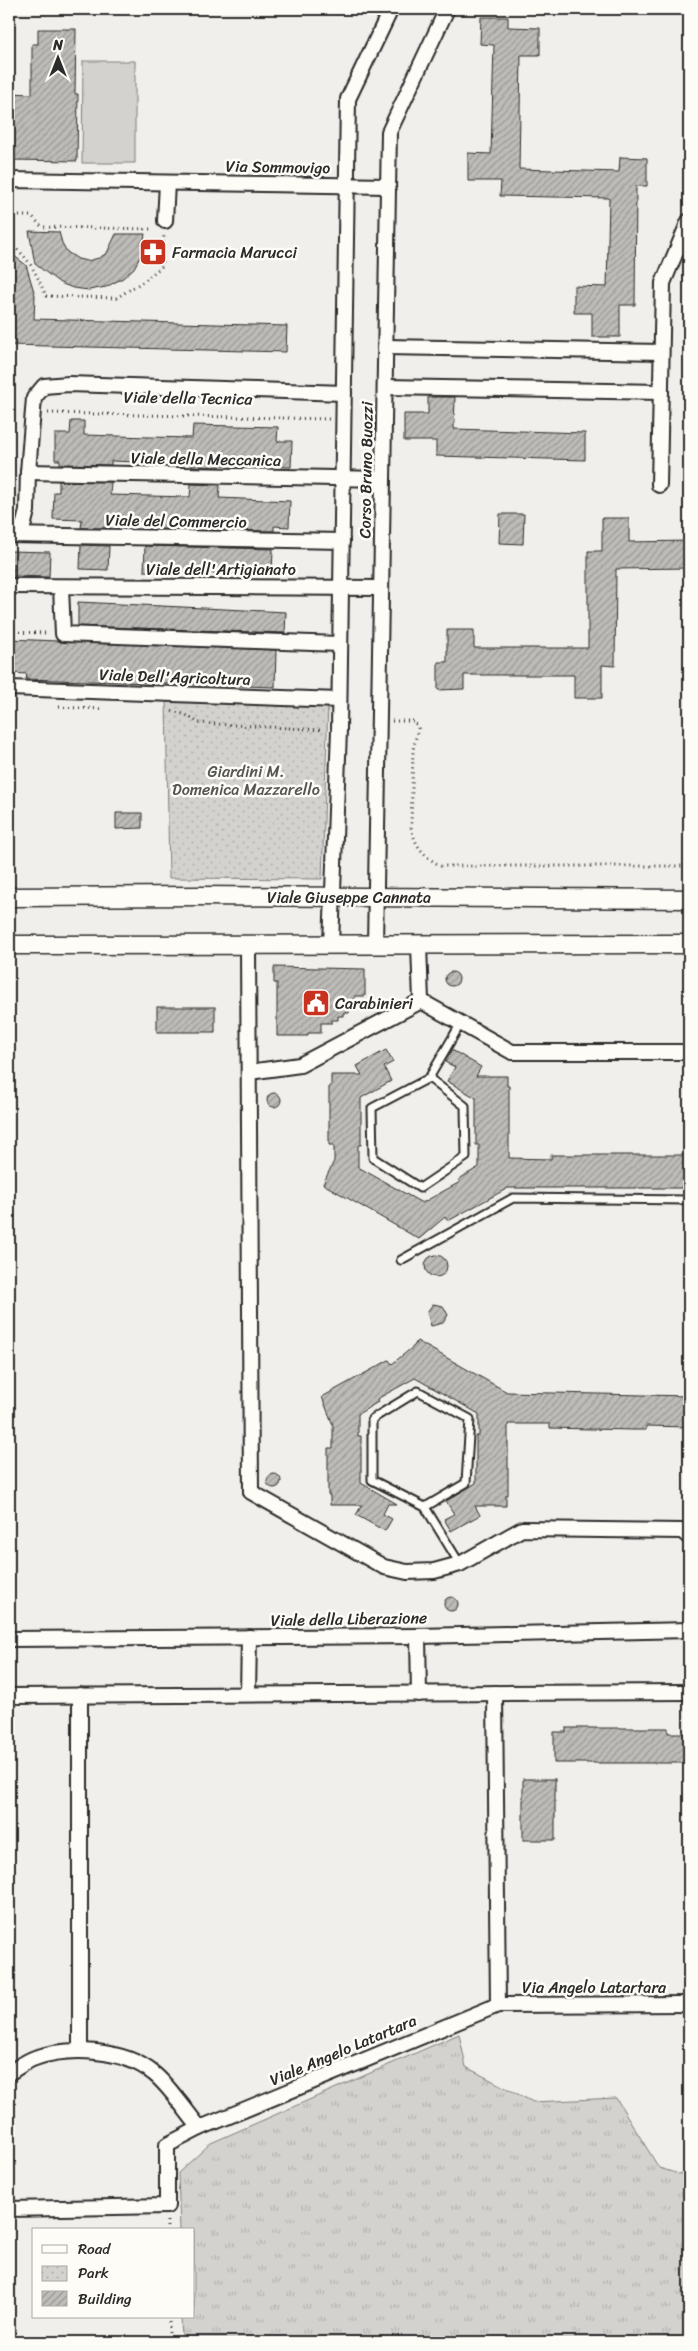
<svg xmlns="http://www.w3.org/2000/svg" width="698" height="2351" font-family="Sriracha,sans-serif">
  <style>
    .grass { fill: url(#grass-tufts); stroke: #7f7e7d }
    .park { fill: url(#park-dots); stroke: #7f7e7d }
    .garden { fill: #d3d2cf; stroke: #7f7e7d }
    .building { fill: url(#building-hatch); stroke: #2b2b2b }
    .lines { fill: none; stroke-linecap: round; stroke-linejoin: round }
    .service-casing { stroke: #2b2b2b; stroke-width: 11 }
    .minor-casing { stroke: #2b2b2b; stroke-width: 18 }
    .tertiary-casing { stroke: #2b2b2b; stroke-width: 21 }
    .path { stroke: #2b2b2b; stroke-width: 3; stroke-dasharray: 1 4; stroke-linecap: butt }
    .service { stroke: #fdfcf7; stroke-width: 7 }
    .minor { stroke: #fdfcf7; stroke-width: 14 }
    .tertiary { stroke: #fdfcf7; stroke-width: 18 }
    .labels { text-anchor: middle; dominant-baseline: central; stroke-width: 5; stroke-linejoin: round; paint-order: stroke }
    .street-label { font-size: 16px; fill: #2b2b2b; stroke: #fdfcf7 }
    .poi-label { font-size: 16px; fill: #2b2b2b; stroke: #fdfcf7; text-anchor: start }
    .park-label { font-size: 16px; fill: #555554; stroke: #fdfcf7 }
  </style>
  <defs>
    <pattern id="grass-tufts" width="24" height="20" patternUnits="userSpaceOnUse" patternTransform="scale(1.25)"><rect width="24" height="20" fill="#d3d2cf"/><path d="M3 7l-1-3M5 7V3M7 7l1-3M15 17l-1-3M17 17v-4M19 17l1-3" fill="none" stroke="#b5b4b2"/></pattern>
    <pattern id="park-dots" width="8" height="8" patternUnits="userSpaceOnUse" patternTransform="scale(1.25)"><rect width="8" height="8" fill="#d3d2cf"/><path d="M2 2h.1M6 6h.1" fill="none" stroke="#b5b4b2" stroke-width="1.8" stroke-linecap="round"/></pattern>
    <pattern id="building-hatch" width="6" height="6" patternUnits="userSpaceOnUse" patternTransform="scale(1.25)"><rect width="6" height="6" fill="#bdbcb8"/><path d="M-1 1l2-2M0 6l6-6M5 7l2-2" fill="none" stroke="#9a9996"/></pattern>
  </defs>
  <rect width="100%" height="100%" fill="#f0efeb"/>
  <filter id="ink" filterUnits="userSpaceOnUse"><feTurbulence type="fractalNoise" baseFrequency=".02" numOctaves="2"/><feDisplacementMap in="SourceGraphic" scale="10" xChannelSelector="R" yChannelSelector="G"/><feConvolveMatrix kernelMatrix="1 2 1 2 8 2 1 2 1" color-interpolation-filters="sRGB"/></filter>
  <g filter="url(#ink)">
    <path class="grass" d="M459,2034L466,2067L533,2102L616,2098L659,2168L689,2177V2342H182L181,2317H194V2230H180L178,2173L211,2143Z"/>
    <path class="park" d="M166,698L328,704L322,879L169,878Z"/>
    <path class="garden" d="M83,61H135V163H82Z"/>
    <g class="building">
      <path d="M481,17H508V27L540,28V55H521L519,169L619,172L620,157L647,158V186H636L635,305H620V337H592V313H574V286L607,287L609,198L500,196L501,181H468V153L491,154L494,45L480,44Z"/>
      <path d="M38,29H76L75,94H78L77,161L9,160V93L32,94V44H38Z"/>
      <path d="M29,231L59,232L62,243L67,252L78,259L87,261L99,258L107,253L116,234H145L142,253L134,268L123,278L106,287L89,290L73,288L60,283L35,264Z"/>
      <path d="M9,252L26,265L35,295L34,319L287,326L286,352L9,345Z"/>
      <path d="M428,397H455L454,429L585,433V460L436,456V441H404V414H428Z"/>
      <path d="M71,421H84V435L150,437L192,438L193,425L278,427L277,441H292L291,467L220,465V467L192,466V464L111,461V465L60,464V460H55V434H70Z"/>
      <path d="M59,481L111,482L110,495L190,497L191,484L220,485L219,498L290,501L289,527L274,526V531L146,529V522L110,521V528H81L82,520L53,519L54,492H59Z"/>
      <path d="M500,514H524L523,544L499,543Z"/>
      <path d="M602,518H629V542L689,541V568L616,569L615,666L602,665V698H574V675H464V689L438,690V662H447V630H474V648H588V551H602Z"/>
      <path d="M81,545L109,546L108,570L80,569Z"/>
      <path d="M145,546L273,549L272,575L144,571Z"/>
      <path d="M9,551L50,552L49,577L13,576L14,564H9Z"/>
      <path d="M78,602L286,612L285,633L78,626Z"/>
      <path d="M9,639L276,650L275,687L26,679L27,674L11,673Z"/>
      <path d="M116,813H142V828L116,829Z"/>
      <path d="M274,967L365,969V996H355V1010H349V1013H343V1016H338V1020H332V1023H321V1033H308V1036H277V983H274Z"/>
      <circle cx="452" cy="979" r="7"/>
      <rect x="157" y="1007" width="58" height="25"/>
      <path d="M386,1050L393,1062L384,1067L391,1081L361,1098V1145H358V1167L422,1203L460,1182L459,1179L479,1167V1145H476V1098L447,1081L455,1067L445,1062L452,1050L481,1067L476,1076H507V1086H509V1158L551,1159V1155H689V1188H508L448,1221L445,1217L419,1239L323,1184L334,1161V1145H329V1086H331V1075H362L357,1066Z"/>
      <circle cx="274" cy="1100" r="7"/>
      <circle cx="436" cy="1266" r="11"/>
      <path d="M433,1304L443,1306L448,1315L443,1323L431,1326L427,1312Z"/>
      <path d="M417,1341L507,1392L689,1396V1427L646,1426V1430H632L550,1428V1424H508V1495H506V1506H475L480,1515L451,1531L444,1519L454,1514L446,1501L476,1483V1436H479V1414L415,1378L377,1399L378,1402L358,1414V1436H361V1483L397,1504H388L383,1514L392,1519L385,1531L356,1515L362,1505H330V1495H328V1448H333V1425L322,1397L389,1360L392,1364L414,1346Z"/>
      <circle cx="274" cy="1481" r="7"/>
      <circle cx="451" cy="1604" r="7"/>
      <path d="M566,1728H668V1733H689V1763H554V1732H566Z"/>
      <rect x="523" y="1779" width="32" height="61"/>
    </g>
    <g class="lines">
      <g class="service-casing">
        <g id="service">
          <path d="M429,1078L465,1106L466,1157L420,1188L373,1158L372,1108L429,1078L461,1023"/>
          <path d="M401,1260L513,1198L689,1200"/>
          <path d="M425,1507L372,1480V1419L418,1391L470,1419L466,1483L425,1507L460,1564"/>
        </g>
      </g>
      <g class="minor-casing">
        <g id="minor">
          <path d="M9,180L388,186"/>
          <path d="M165,221L167,183"/>
          <path d="M385,347L661,352"/>
          <path d="M385,387L661,392"/>
          <path d="M28,472L383,479"/>
          <path d="M659,485L663,283L689,221"/>
          <path d="M9,534L23,527L27,511L28,472L34,398L44,386L69,384L344,393"/>
          <path d="M9,535L342,541"/>
          <path d="M9,586L381,588"/>
          <path d="M61,587L63,634L340,644"/>
          <path d="M9,688L339,700"/>
          <path d="M248,945L251,1492L384,1567L407,1572L434,1571L460,1564L522,1529L682,1531L689,1537"/>
          <path d="M331,945L339,730L348,99L391,9"/>
          <path d="M375,945L389,132L447,9"/>
          <path d="M419,945L421,1001"/>
          <path d="M249,1072L300,1065L421,1001L512,1052H689"/>
          <path d="M418,1636L419,1694"/>
          <path d="M9,1639L418,1636L689,1630"/>
          <path d="M495,1693L498,2005"/>
          <path d="M248,1694L249,1637"/>
          <path d="M80,1695V2050"/>
          <path d="M9,1696L689,1692"/>
          <path d="M9,2073C17,2068 26,2061 35,2058C70,2046 124,2049 153,2073C169,2085 187,2113 200,2128L167,2145V2206L9,2209"/>
          <path d="M200,2128L498,2005L689,2004"/>
        </g>
      </g>
      <g class="tertiary-casing">
        <g id="tertiary">
          <path d="M9,897L199,896L689,899"/>
          <path d="M9,945L689,944"/>
        </g>
      </g>
      <g class="path">
        <path d="M9,216H32L42,227L153,229"/>
        <path d="M9,244C29,255 37,276 46,296L116,298L144,281L162,266L164,234"/>
        <path d="M48,413L329,419"/>
        <path d="M9,632L48,633"/>
        <path d="M59,707L103,709"/>
        <path d="M172,711L186,715L199,723L324,730"/>
        <path d="M392,721H414L418,728L413,750L411,827C415,846 424,857 441,866H689"/>
        <path d="M167,2221V2230"/>
        <path d="M169,2317V2342"/>
      </g>
      <use href="#service" class="service"/>
      <use href="#minor" class="minor"/>
      <use href="#tertiary" class="tertiary"/>
    </g>
  </g>
  <defs>
    <g id="pharmacy-square" transform="scale(1.4375)"><rect x="-9" y="-9" width="18" height="18" rx="4" fill="#c8321e" stroke="#fdfcf7"/><path d="M-2-6h4v4h4v4h-4v4h-4v-4h-4v-4h4Z" fill="#fff"/></g>
    <g id="civic-square" transform="scale(1.4375)"><rect x="-9" y="-9" width="18" height="18" rx="4" fill="#c8321e" stroke="#fdfcf7"/><path d="M-.6-6.5H3V-4.5H.6V-3L4-1V1h2V6H-6V1h2V-1L-.6-3ZM-1.2 2.5V6h2.4V2.5Z" fill="#fff"/></g>
  </defs>
  <g fill-rule="evenodd">
    <use href="#pharmacy-square" x="153" y="252"/>
    <use href="#civic-square" x="316" y="1003"/>
  </g>
  <g class="labels">
    <g class="street-label">
      <text transform="translate(278 167) rotate(1)">Via Sommovigo</text>
      <text transform="translate(188 398) rotate(1)">Viale della Tecnica</text>
      <text transform="translate(206 459) rotate(1)">Viale della Meccanica</text>
      <text transform="translate(366 470) rotate(-89)">Corso Bruno Buozzi</text>
      <text transform="translate(176 521) rotate(1)">Viale del Commercio</text>
      <text x="221" y="569">Viale dell'Artigianato</text>
      <text transform="translate(175 677) rotate(2)">Viale Dell'Agricoltura</text>
      <text x="349" y="897">Viale Giuseppe Cannata</text>
      <text transform="translate(349 1619) rotate(-1)">Viale della Liberazione</text>
      <text x="594" y="1987">Via Angelo Latartara</text>
      <text transform="translate(343 2050) rotate(-23)">Viale Angelo Latartara</text>
    </g>
    <g class="poi-label">
      <text x="172" y="252">Farmacia Marucci</text>
      <text x="335" y="1003">Carabinieri</text>
    </g>
    <g class="park-label">
      <text x="246" y="771">Giardini M.<tspan x="246" dy="18">Domenica Mazzarello</tspan></text>
    </g>
  </g>
  <rect width="698" height="2351" fill="none" stroke="#fdfcf7" stroke-width="30"/>
  <rect x="15" y="15" width="668" height="2321" fill="none" stroke="#2b2b2b" stroke-width="2" filter="url(#ink)"/>
  <rect x="32" y="2228" width="162" height="90" fill="#fdfcf7" stroke="#a9a8a5"/>
  <rect x="42" y="2245" width="25" height="8" fill="#fdfcf7" stroke="#a9a8a5"/>
  <text x="78" y="2254" font-size="15" fill="#2b2b2b">Road</text>
  <rect x="42" y="2266" width="25" height="15" fill="url(#park-dots)" stroke="#a9a8a5"/>
  <text x="78" y="2278" font-size="15" fill="#2b2b2b">Park</text>
  <rect x="42" y="2291" width="25" height="15" fill="url(#building-hatch)" stroke="#a9a8a5"/>
  <text x="78" y="2304" font-size="15" fill="#2b2b2b">Building</text>
  <g transform="translate(58 58)" stroke="#fdfcf7" stroke-width="4" paint-order="stroke">
  <path d="M0-4L9 19L0 12L-9 19Z" fill="#2b2b2b"/>
  <text y="-8" font-size="14" font-weight="bold" text-anchor="middle" fill="#2b2b2b">N</text>
  </g>
</svg>
